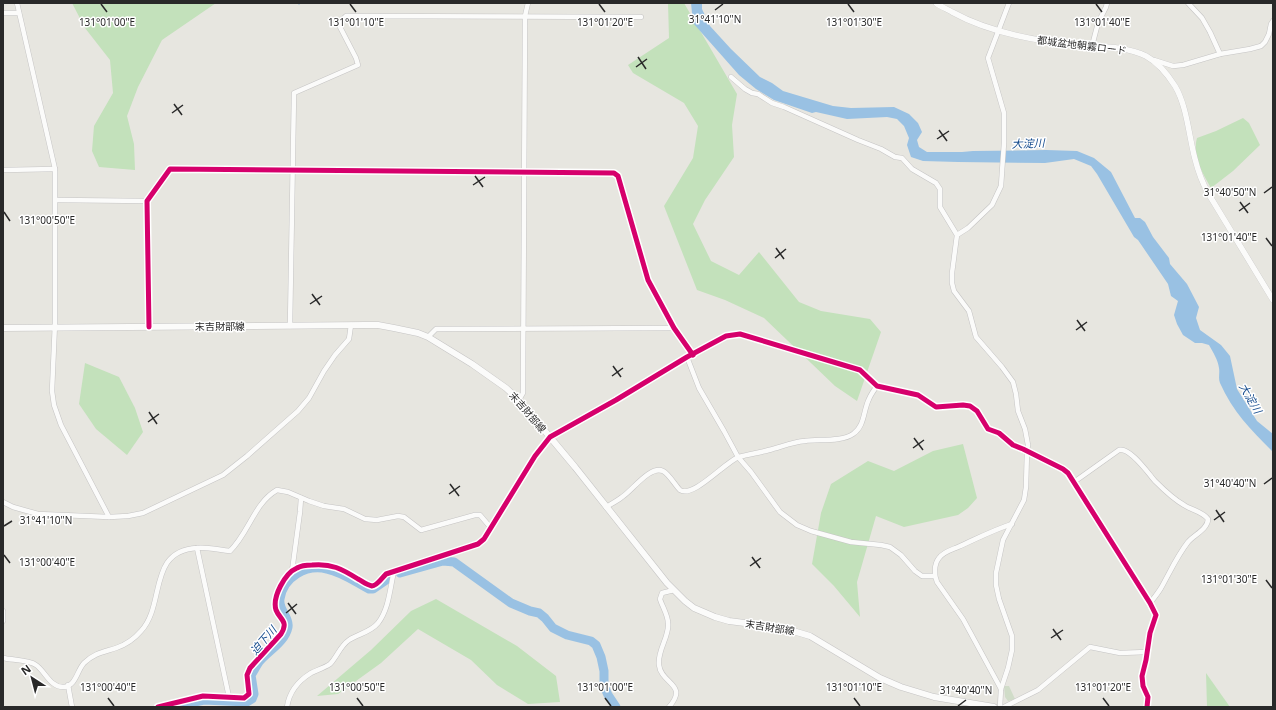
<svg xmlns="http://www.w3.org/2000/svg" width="1276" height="710" font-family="'Noto Sans','Noto Sans JP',sans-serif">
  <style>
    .green { fill: #c3e1bb }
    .cemetery { fill: #d0dcc8 }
    .water { fill: #99c1e3 }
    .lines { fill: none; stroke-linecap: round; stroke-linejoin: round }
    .stream { stroke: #99c1e3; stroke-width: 1.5 }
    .river { stroke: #99c1e3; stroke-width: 9 }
    .minor-casing { stroke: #c5c4c4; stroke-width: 5.5 }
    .tertiary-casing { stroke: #c5c4c4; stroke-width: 6 }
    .secondary-casing { stroke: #c5c4c4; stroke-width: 7 }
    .minor { stroke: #fbfbfa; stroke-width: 4.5 }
    .tertiary { stroke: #fbfbfa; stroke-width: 5.5 }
    .secondary { stroke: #fbfbfa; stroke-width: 6 }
    .cycleway-casing { stroke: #fff; stroke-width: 8 }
    .cycleway { stroke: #d6006c; stroke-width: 5 }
    .ticks { fill: none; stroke: #292929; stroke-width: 1.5 }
    .labels { text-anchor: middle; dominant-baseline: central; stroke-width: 3; stroke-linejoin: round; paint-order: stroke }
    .street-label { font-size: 10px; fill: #292929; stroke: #fff }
    .water-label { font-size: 11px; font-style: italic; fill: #184e8f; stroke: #fff }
    .ticks-label { font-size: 10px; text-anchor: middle; fill: #292929; stroke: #fff; stroke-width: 3; stroke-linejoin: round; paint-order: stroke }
  </style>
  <rect width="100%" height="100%" fill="#e7e6e0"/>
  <g class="green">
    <path d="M72,3H216L162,40L138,87L127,116L134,144L135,170L99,167L92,151L94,126L113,93L110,60L85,28Z"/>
    <path d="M668,3H684L737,94L732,125L734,157L705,200L693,224L711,261L739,275L759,252L799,302L821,311L870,319L881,332L857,401L835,386L764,318L725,300L697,290L664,206L693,158L698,126L684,103L633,73L628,65L669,38Z"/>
    <path d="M1243,118L1249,123L1260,145L1233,171L1211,188C1202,172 1192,156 1197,138L1216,131Z"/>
    <path d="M85,363L119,377L135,408L143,432L127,455L96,429L79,404Z"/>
    <path d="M963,444L977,498L968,508L958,515L904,527L876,516L857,582L860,617L834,586L812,564L821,513L831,484L868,461L894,471L933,451Z"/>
    <path d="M436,599L517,646L556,676L560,702L528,704L497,685L471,660L418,629L381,663L338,694L317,696L371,650L411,611Z"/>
    <path d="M1206,673L1230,707H1207Z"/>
  </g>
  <path class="cemetery" d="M1004,686H1009L1015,699L1008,701L1005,697Z"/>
  <path class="water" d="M691,3H702V9L710,26L731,49L760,77L772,83L783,91L833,106L851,108L894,107L909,114L918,123L922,132L917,140L919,147L927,152H962L973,151L1046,150L1077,151L1094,158L1111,172L1135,218H1140L1145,222L1153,237L1169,258L1170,264L1187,284L1199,307L1196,318L1200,330L1221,345L1230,356L1237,389L1257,421L1273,434V452C1251,430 1233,412 1220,383C1218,378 1220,373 1219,368C1218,360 1213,352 1209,345L1202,343H1195L1183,335L1177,324L1174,315L1178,301L1171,296L1168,284L1138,240L1134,237L1097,174L1091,166L1074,159L1045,163L958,162L923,161L911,157L907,145L909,138L904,126L897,119L887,117L847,119L816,112L812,113L774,100L756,89L739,75L693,23Z"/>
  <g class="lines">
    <path class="stream" d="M299,4V3"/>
    <g class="river">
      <path d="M400,573L443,561L454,562L511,603L530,611L539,613L545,618L553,628L567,635L591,641L596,645L601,657L604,671V686L608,695L616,707"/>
      <path d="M172,707L204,700L247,702L252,699L254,694L251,675C254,671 256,666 259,662C268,651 285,642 288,627C290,617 278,610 280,599C283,577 306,564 327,569C342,572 356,582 369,589H373L389,578"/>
    </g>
    <g class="minor-casing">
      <g id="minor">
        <path d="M17,3L55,169V323L52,391L54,405L61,425L109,517"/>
        <path d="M1188,3L1202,18L1210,32L1220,54"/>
        <path d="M3,13H19"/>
        <path d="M1092,46L1098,23L1106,7L1107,3"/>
        <path d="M1154,60L1173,66L1183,65L1220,54L1250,49L1261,46L1265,42L1269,34L1271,24L1273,21"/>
        <path d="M731,77L745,89L752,93L758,94L772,103L784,107L858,140L881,149L895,157L902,158L912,169L936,183L940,189V207L957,235L952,273V283L954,291L969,311L976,337L1002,367L1013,382L1016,394L1018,411L1025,429L1028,445L1027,451L1026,487L1024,500L1003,540L996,573V585L999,599L1012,636V650L1008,668L1001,689L1000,707"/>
        <path d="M3,170L55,169"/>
        <path d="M56,200L147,201"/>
        <path d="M957,235L968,228L992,205L1001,186L1004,143V113L988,58L1009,3"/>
        <path d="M290,326L294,93L358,65L356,58L340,27L342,20L346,16L641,17"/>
        <path d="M149,327L147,201L170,169L614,173L618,176L648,280L674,328L693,355"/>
        <path d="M428,337L436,329L674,328"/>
        <path d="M687,357L699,388L724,431L738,457L751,472L780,512L797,525L811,531L851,542L881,545L890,547L901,555L915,571L922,576H935"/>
        <path d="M519,400L523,393L525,16L528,3"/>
        <path d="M1074,482L1119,450C1130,447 1148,473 1155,481C1164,490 1173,499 1184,505C1191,510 1202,511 1208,519C1208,529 1194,535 1188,542C1177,556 1170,572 1161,588C1158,593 1154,598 1150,603"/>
        <path d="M3,502L13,507L38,514L109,517L128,516L143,513L223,475L247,456L298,411L309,398L324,371L335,355L349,339L351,325"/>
        <path d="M606,507C611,504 617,501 622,497C632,491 650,465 663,471C669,474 675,485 680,490C693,499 726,461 739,457C749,454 759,453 769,450C781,447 792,442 805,441C818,439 842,442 853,434C865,426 863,411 869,399C871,394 874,390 877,386"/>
        <path d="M197,548L229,697"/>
        <path d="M292,571L300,512L301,498"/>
        <path d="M3,611V621"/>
        <path d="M3,658C11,660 29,660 36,665C45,671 50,687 63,687C76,687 77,670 84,663C94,653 104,652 116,648C125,645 135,638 141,631C166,604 147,551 197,548C208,547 219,550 230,551C249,533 254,503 277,490L288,492L309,501L324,506L344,509L365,519L377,520L398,516L404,517L421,530L475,515H480L491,528"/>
        <path d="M68,685L72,707"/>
        <path d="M1001,689L963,619L937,582C934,575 934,564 939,558C943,552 951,550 958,547C976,539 993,530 1012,524"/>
        <path d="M158,707L203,696L244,698L249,694L247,675L250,668L281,634C289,621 280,620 276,610C272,597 285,573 297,568C302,565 307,565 312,565C331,563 342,569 358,579C362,581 367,585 372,586C377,586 382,578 386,574L478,544L484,539L535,456L550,437L616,400L687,357L726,336L740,334L860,370L877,386L918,395L936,407L963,405L970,406L977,411L988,429L999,433L1013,445L1023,449L1063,469L1068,473L1150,603L1156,615L1150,633L1146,660L1142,676L1143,686L1148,697L1147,707"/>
        <path d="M287,707C289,693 298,681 311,673C317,670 324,668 330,664C337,657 340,646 349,640C358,634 371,632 378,623C389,609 390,588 394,571"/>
        <path d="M669,707C689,684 661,684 659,665C657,650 670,636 668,623C668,615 662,606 660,599L662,593L674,590"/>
        <path d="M1004,707L1038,690L1090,647L1120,653L1147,652"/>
      </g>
    </g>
    <g class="tertiary-casing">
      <path id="tertiary" d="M936,3C941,7 947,9 952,12C990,33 1035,41 1077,45C1099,47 1126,46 1146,56C1157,62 1168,75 1175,86C1187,106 1189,137 1195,159C1198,171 1202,182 1208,193L1273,300"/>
    </g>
    <g class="secondary-casing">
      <path id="secondary" d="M3,328L366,325H378L394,328L418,333L428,337L472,364L506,388L519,400L575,467L667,583L685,601L694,608L715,617L729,621L783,628L810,636L880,678L901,687L934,697L994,707"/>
    </g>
    <use href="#minor" class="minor"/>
    <use href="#tertiary" class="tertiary"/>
    <use href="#secondary" class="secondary"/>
    <g class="cycleway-casing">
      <g id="cycleway">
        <path d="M149,327L147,201L170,169L614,173L618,176L648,280L674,328L693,355"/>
        <path d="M158,707L203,696L244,698L249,694L247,675L250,668L281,634C289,621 280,620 276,610C272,597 285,573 297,568C302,565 307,565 312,565C331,563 342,569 358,579C362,581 367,585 372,586C377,586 382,578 386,574L478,544L484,539L535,456L550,437L616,400L687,357L726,336L740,334L860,370L877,386L918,395L936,407L963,405L970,406L977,411L988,429L999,433L1013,445L1023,449L1063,469L1068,473L1150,603L1156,615L1150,633L1146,660L1142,676L1143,686L1148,697L1147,707"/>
      </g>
    </g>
    <use href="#cycleway" class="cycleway"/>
  </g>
  <path class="ticks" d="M101,4L107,12M350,4L356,12M599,4L605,12M848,4L854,12M1096,4L1102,12M715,10L723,4M638,57L646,69M636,67L647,59M174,104L182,115M172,113L183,105M939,130L947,141M937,139L949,131M475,176L483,187M473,185L485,177M1264,193L1272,187M1240,202L1248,213M1239,211L1250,203M4,212L10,221M1266,238L1272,246M776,248L784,259M775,258L786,249M312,294L320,305M310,304L322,296M1077,320L1085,331M1076,330L1087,322M613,366L621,377M612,376L623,368M149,412L157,424M148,422L159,414M914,438L923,450M913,448L924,440M450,484L459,496M1264,484L1272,478M449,494L460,486M1216,510L1224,522M1214,520L1225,512M4,526L12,521M4,555L10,563M752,557L760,568M750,566L761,558M1266,580L1272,588M288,603L296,614M286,613L297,604M1053,629L1061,640M1051,638L1063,630M108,698L114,706M357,698L363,706M605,698L611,706M854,698L860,706M1103,698L1109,706M958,706L966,700"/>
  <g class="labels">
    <g class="street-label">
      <text transform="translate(1082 45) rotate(7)">都城盆地朝霧ロード</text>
      <text x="220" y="326">末吉財部線</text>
      <text transform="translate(528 412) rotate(49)">末吉財部線</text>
      <text transform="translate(770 627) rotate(9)">末吉財部線</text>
    </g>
    <g class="water-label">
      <text transform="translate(1028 143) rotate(-2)">大淀川</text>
      <text transform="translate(1251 398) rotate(60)">大淀川</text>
      <text transform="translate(263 640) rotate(-49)">迫下川</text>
    </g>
  </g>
  <g class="ticks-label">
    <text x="715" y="23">31°41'10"N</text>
    <text x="107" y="26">131°01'00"E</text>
    <text x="356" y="26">131°01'10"E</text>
    <text x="605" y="26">131°01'20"E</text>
    <text x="854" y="26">131°01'30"E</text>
    <text x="1102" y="26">131°01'40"E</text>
    <text x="1230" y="196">31°40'50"N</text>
    <text x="47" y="224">131°00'50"E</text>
    <text x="1229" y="241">131°01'40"E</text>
    <text x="1230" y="487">31°40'40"N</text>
    <text x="46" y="524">31°41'10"N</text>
    <text x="47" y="566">131°00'40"E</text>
    <text x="1229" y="583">131°01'30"E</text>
    <text x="108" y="691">131°00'40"E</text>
    <text x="357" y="691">131°00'50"E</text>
    <text x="605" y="691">131°01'00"E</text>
    <text x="854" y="691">131°01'10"E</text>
    <text x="1103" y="691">131°01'20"E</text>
    <text x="966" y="694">31°40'40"N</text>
  </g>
  <rect width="1276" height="710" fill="none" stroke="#292929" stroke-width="8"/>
  <g transform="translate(32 678) rotate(324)" stroke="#ffffff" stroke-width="3" paint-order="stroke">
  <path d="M0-3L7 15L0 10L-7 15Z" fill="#292929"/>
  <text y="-6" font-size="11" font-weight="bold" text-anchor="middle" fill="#292929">N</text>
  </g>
</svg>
